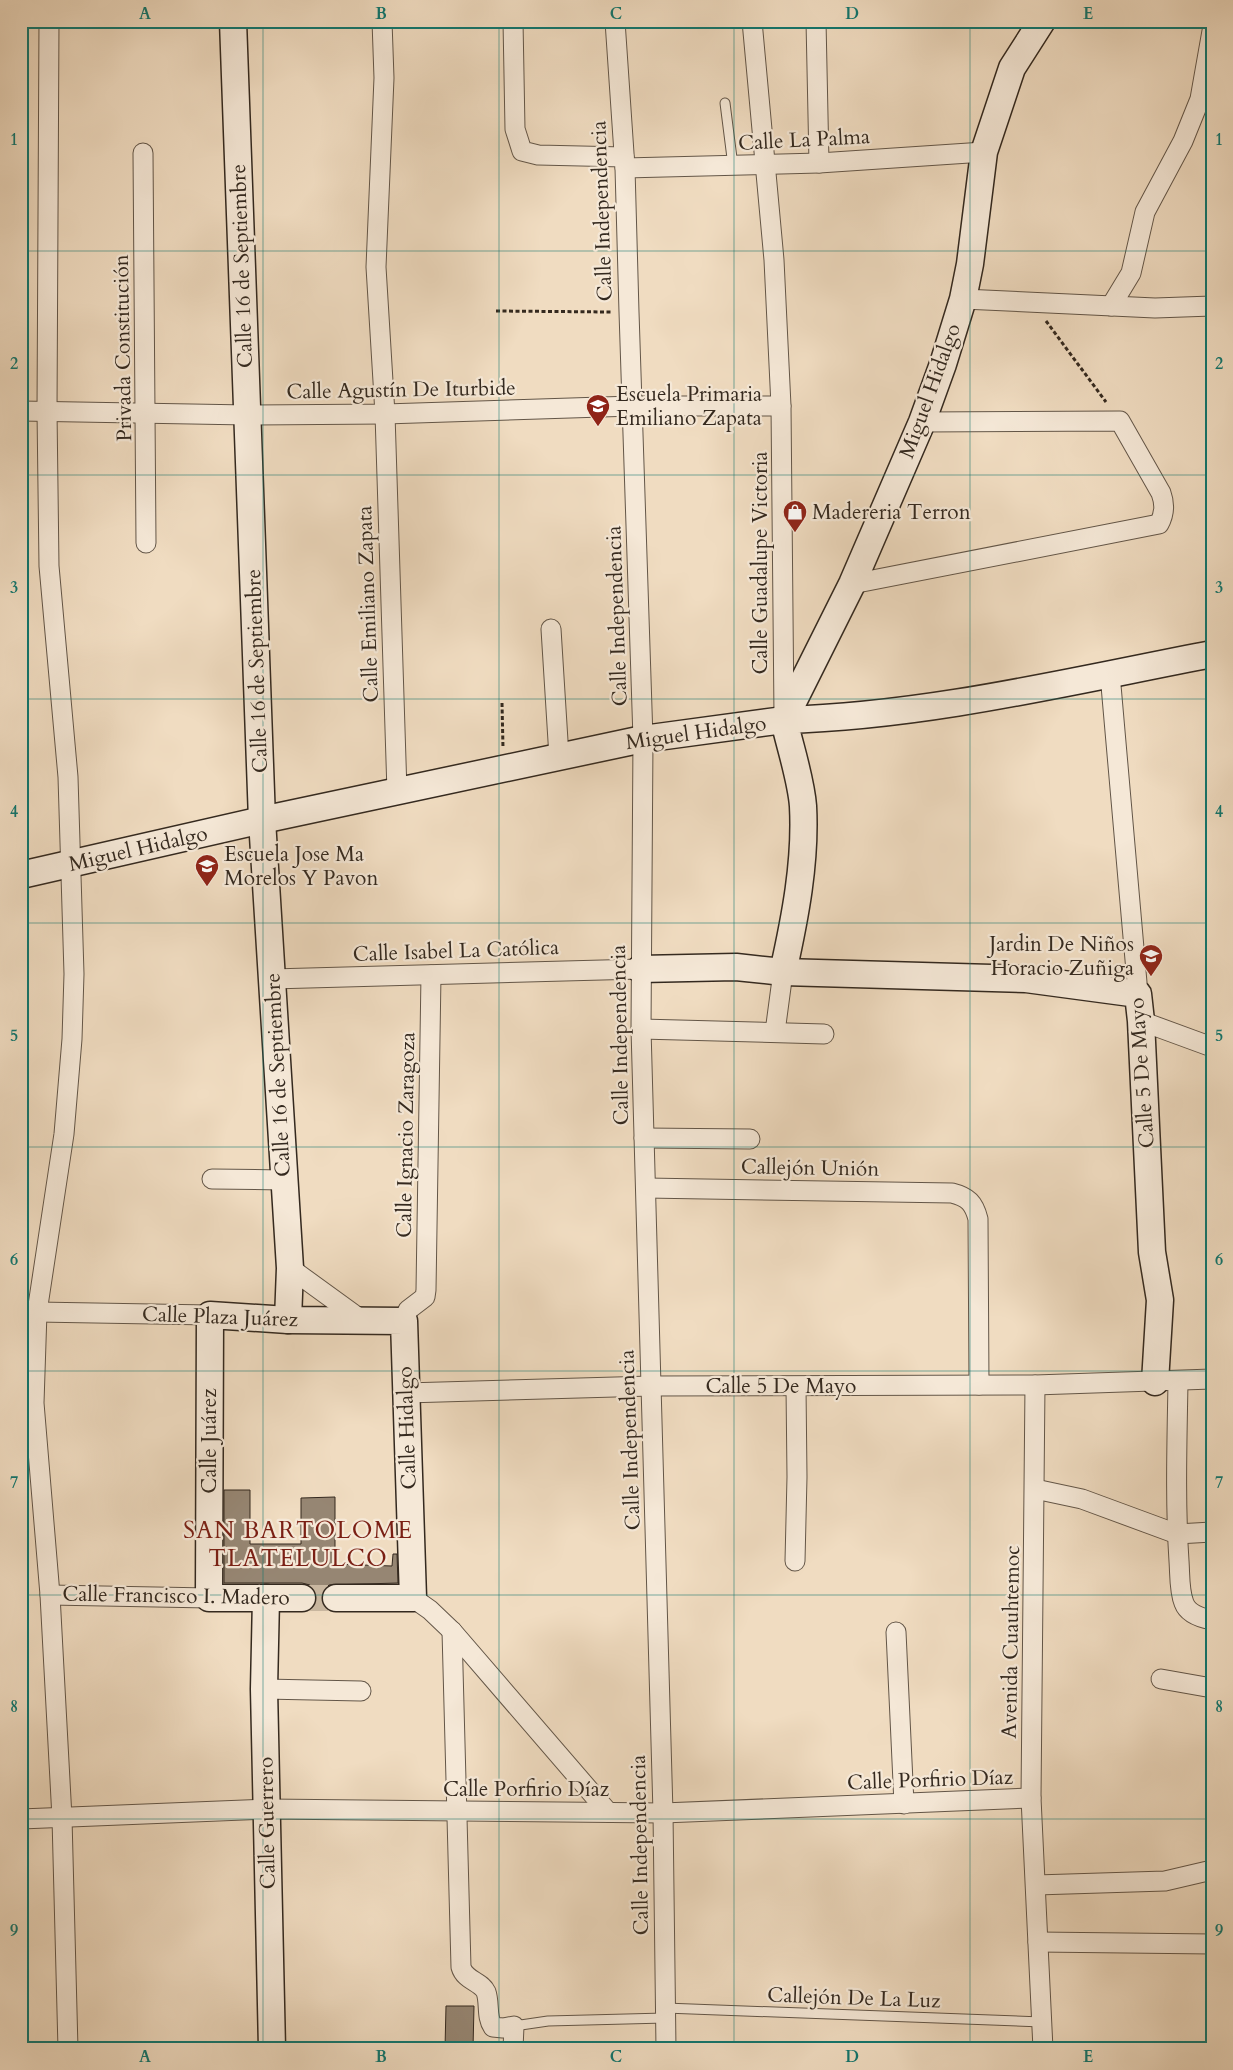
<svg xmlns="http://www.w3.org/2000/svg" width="1233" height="2070" font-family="Cardo,serif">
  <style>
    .building { fill: #968673; stroke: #34291f }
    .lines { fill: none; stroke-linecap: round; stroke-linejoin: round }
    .secondary-tunnel { stroke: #cab8a1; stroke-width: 26; stroke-dasharray: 26 13; stroke-linecap: butt }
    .lane-casing { stroke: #635648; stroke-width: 11 }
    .street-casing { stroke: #635648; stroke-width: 21 }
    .secondary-casing { stroke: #34291f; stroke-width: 29 }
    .path { stroke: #34291f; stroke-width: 3; stroke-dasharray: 4 2.5; stroke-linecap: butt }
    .lane { stroke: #f5e8d7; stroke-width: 9 }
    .street { stroke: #f5e8d7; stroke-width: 19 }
    .secondary { stroke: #f5e8d7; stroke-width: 26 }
    .grid { fill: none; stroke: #0f766e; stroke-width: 1; stroke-opacity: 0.55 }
    .labels { text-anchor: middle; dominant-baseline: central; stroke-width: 4.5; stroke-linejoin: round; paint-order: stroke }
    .street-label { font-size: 21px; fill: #34291f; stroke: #f5e8d7 }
    .poi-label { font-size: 21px; fill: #34291f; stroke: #f5e8d7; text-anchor: start }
    .quarter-label { font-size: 24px; letter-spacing: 1px; fill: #7a1f14; stroke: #f5e8d7 }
    .neatline { fill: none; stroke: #0f766e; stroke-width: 2 }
    .grid-label { font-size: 16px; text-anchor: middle; font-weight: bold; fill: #0f766e }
  </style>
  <rect width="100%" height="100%" fill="#f0dcc1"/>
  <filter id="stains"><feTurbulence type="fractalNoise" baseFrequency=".004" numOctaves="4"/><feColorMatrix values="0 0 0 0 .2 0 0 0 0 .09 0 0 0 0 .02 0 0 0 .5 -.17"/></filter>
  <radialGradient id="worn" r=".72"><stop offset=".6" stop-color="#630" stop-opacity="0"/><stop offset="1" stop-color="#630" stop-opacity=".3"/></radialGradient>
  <g class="building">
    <path d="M224,1490H250V1544H301V1498L335,1497V1564L392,1566L393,1554H397L398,1583L329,1585L323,1591L321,1598L323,1605H315L317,1598L315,1591L310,1585L302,1583H224Z"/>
    <path d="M446,2006H474L473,2049H445Z"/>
  </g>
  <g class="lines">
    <path class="secondary-tunnel" d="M302,1598H336"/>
    <g class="lane-casing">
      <g id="lane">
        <path d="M725,103L733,166"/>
        <path d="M665,2008L1042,2022"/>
        <path d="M514,2026L548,2021L665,2018"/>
      </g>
    </g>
    <g class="street-casing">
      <g id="street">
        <path d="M49,21L47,411L49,566L68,777L74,974L72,1039L64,1134L37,1312L34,1403L50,1595L62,1818L68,2049"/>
        <path d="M382,21L384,78L376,267L385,414L397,792"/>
        <path d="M513,21L515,129L522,151L538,155L624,157"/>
        <path d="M615,21L625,168L629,312L643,739L641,1029L663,1813L666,2049"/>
        <path d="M752,21L774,260L781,406L784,716"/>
        <path d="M816,21L819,163"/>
        <path d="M143,153L146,543"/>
        <path d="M625,168L819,163L984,152"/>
        <path d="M963,299L1155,308L1212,306"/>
        <path d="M1111,306L1131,273L1145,212L1183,141L1200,99L1212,31"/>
        <path d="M21,411L248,415L385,414L633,406H781"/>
        <path d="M852,584L1159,524C1165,513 1165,504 1161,493L1120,421L922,422"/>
        <path d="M551,629L559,757"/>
        <path d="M1110,674L1138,994"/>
        <path d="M272,979L640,969"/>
        <path d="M1141,1021L1212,1047"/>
        <path d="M641,1029L824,1034"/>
        <path d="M775,1032L783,972"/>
        <path d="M644,1138L750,1139"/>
        <path d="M212,1179L283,1180"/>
        <path d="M646,1188L952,1193C968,1197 974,1203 978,1219L979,1385"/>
        <path d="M290,1268L363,1321"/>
        <path d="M37,1312L210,1315"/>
        <path d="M404,1321L408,1310L425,1297L426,1290L431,975"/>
        <path d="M1178,1382C1177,1441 1175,1501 1179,1561C1180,1574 1179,1591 1184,1603C1188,1614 1201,1618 1212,1620"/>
        <path d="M1035,1385L1031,1798L1043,2049"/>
        <path d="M406,1393L651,1386L1035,1385L1212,1379"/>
        <path d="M1035,1489L1082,1499L1177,1534L1212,1532"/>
        <path d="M795,1561L797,1477L796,1387"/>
        <path d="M50,1595L209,1598"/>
        <path d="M413,1598L430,1610L452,1631L608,1812"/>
        <path d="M452,1631L461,1967C465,1981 481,1981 486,1992C490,2003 486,2017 493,2027L503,2028L514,2026L513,2049"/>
        <path d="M896,1632L904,1804"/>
        <path d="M1161,1679L1212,1688"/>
        <path d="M264,1689L361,1691"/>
        <path d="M21,1819L267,1809L663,1813L1031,1798"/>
        <path d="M1036,1885L1165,1881L1212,1870"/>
        <path d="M1038,1942L1212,1944"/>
      </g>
    </g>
    <g class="secondary-casing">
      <g id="secondary">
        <path d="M233,21L262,820L290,1268L288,1320"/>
        <path d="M21,875L262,820L643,739L784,720L852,584L922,422L943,364L963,299L970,264L984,152L1012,68L1042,21"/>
        <path d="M640,969L736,967L783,972L1026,979L1138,994L1141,1021L1152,1252L1160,1300L1155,1382"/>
        <path d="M783,972C795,918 806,862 803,806C801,779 790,747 784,720C928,716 1071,681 1212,654"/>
        <path d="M266,1598L264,1689L272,2049"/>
        <path d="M302,1598H209L210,1315L288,1320L404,1321L413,1598H336"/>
      </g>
    </g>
    <g class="path">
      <path d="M496,311L611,312"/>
      <path d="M1046,321L1106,402"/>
      <path d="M502,703L503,748"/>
    </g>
    <use href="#lane" class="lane"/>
    <use href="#street" class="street"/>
    <use href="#secondary" class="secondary"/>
  </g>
  <path class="grid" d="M263,21V2049M499,21V2049M734,21V2049M970,21V2049M21,251H1212M21,475H1212M21,699H1212M21,923H1212M21,1147H1212M21,1371H1212M21,1595H1212M21,1819H1212"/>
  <defs>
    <g id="school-pin" transform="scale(1.25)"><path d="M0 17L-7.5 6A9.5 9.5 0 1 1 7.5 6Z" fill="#8f2418" stroke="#f5e8d7"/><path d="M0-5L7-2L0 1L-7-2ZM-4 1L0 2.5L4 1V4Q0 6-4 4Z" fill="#fff"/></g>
    <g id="shop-pin" transform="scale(1.25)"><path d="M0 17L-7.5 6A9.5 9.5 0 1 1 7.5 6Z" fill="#8f2418" stroke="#f5e8d7"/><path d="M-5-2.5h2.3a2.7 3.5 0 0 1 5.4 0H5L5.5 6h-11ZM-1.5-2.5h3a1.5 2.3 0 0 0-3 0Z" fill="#fff"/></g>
  </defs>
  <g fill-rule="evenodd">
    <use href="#school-pin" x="598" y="406"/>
    <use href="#shop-pin" x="795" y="512"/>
    <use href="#school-pin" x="207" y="866"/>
    <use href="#school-pin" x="1151" y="956"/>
  </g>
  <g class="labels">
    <g class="street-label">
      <text transform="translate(804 140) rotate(-3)">Calle La Palma</text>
      <text transform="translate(602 211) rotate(-92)">Calle Independencia</text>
      <text transform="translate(242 266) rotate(-92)">Calle 16 de Septiembre</text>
      <text transform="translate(123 348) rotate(-91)">Privada Constitución</text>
      <text transform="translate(401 390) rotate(-1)">Calle Agustín De Iturbide</text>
      <text transform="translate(930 391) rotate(-70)">Miguel Hidalgo</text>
      <text transform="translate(760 563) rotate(-90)">Calle Guadalupe Victoria</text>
      <text transform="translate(368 604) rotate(-92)">Calle Emiliano Zapata</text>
      <text transform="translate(617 616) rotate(-92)">Calle Independencia</text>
      <text transform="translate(257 671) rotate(-92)">Calle 16 de Septiembre</text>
      <text transform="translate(696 733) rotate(-8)">Miguel Hidalgo</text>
      <text transform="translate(138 849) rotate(-13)">Miguel Hidalgo</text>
      <text transform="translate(456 951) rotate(-2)">Calle Isabel La Católica</text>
      <text transform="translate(620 1035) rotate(-91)">Calle Independencia</text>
      <text transform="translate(1142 1073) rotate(-94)">Calle 5 De Mayo</text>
      <text transform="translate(278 1075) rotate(-93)">Calle 16 de Septiembre</text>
      <text transform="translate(406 1135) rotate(-89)">Calle Ignacio Zaragoza</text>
      <text transform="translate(810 1168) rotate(1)">Callejón Unión</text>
      <text transform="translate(220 1317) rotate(2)">Calle Plaza Juárez</text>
      <text x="781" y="1386">Calle 5 De Mayo</text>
      <text transform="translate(407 1428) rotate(-92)">Calle Hidalgo</text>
      <text transform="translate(630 1440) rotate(-92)">Calle Independencia</text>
      <text transform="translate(209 1441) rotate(-90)">Calle Juárez</text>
      <text transform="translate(176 1596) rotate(1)">Calle Francisco I. Madero</text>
      <text transform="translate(1011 1642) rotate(-89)">Avenida Cuauhtemoc</text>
      <text transform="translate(930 1780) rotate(-2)">Calle Porfirio Díaz</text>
      <text x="526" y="1789">Calle Porfirio Díaz</text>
      <text transform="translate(267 1823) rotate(-91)">Calle Guerrero</text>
      <text transform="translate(640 1845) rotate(-91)">Calle Independencia</text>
      <text transform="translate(854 1998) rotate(2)">Callejón De La Luz</text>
    </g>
    <g class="poi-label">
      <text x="616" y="394">Escuela Primaria<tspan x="616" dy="24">Emiliano Zapata</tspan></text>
      <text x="812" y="512">Madereria Terron</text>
      <text x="224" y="854">Escuela Jose Ma<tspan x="224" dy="24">Morelos Y Pavon</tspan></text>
      <text x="1134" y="944" text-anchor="end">Jardin De Niños<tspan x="1134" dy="24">Horacio Zuñiga</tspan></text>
    </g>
    <g class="quarter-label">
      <text x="298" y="1530">SAN BARTOLOME<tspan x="298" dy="28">TLATELULCO</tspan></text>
    </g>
  </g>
  <rect width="1233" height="2070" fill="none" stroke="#f0dcc1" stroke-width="55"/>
  <rect x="28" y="28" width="1178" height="2014" class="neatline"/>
  <g class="grid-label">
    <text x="145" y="19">A</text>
    <text x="381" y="19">B</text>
    <text x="616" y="19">C</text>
    <text x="852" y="19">D</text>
    <text x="1088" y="19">E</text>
    <text x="14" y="145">1</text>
    <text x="1219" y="145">1</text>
    <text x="14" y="369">2</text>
    <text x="1219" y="369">2</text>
    <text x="14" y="593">3</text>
    <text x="1219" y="593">3</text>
    <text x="14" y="817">4</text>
    <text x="1219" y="817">4</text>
    <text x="14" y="1041">5</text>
    <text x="1219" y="1041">5</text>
    <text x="14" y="1265">6</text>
    <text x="1219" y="1265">6</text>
    <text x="14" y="1488">7</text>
    <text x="1219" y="1488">7</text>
    <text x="14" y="1712">8</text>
    <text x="1219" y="1712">8</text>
    <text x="14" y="1936">9</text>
    <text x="1219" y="1936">9</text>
    <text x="145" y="2062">A</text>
    <text x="381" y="2062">B</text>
    <text x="616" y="2062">C</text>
    <text x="852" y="2062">D</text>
    <text x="1088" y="2062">E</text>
  </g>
  <rect width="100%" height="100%" filter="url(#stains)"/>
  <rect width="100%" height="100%" fill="url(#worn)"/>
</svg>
